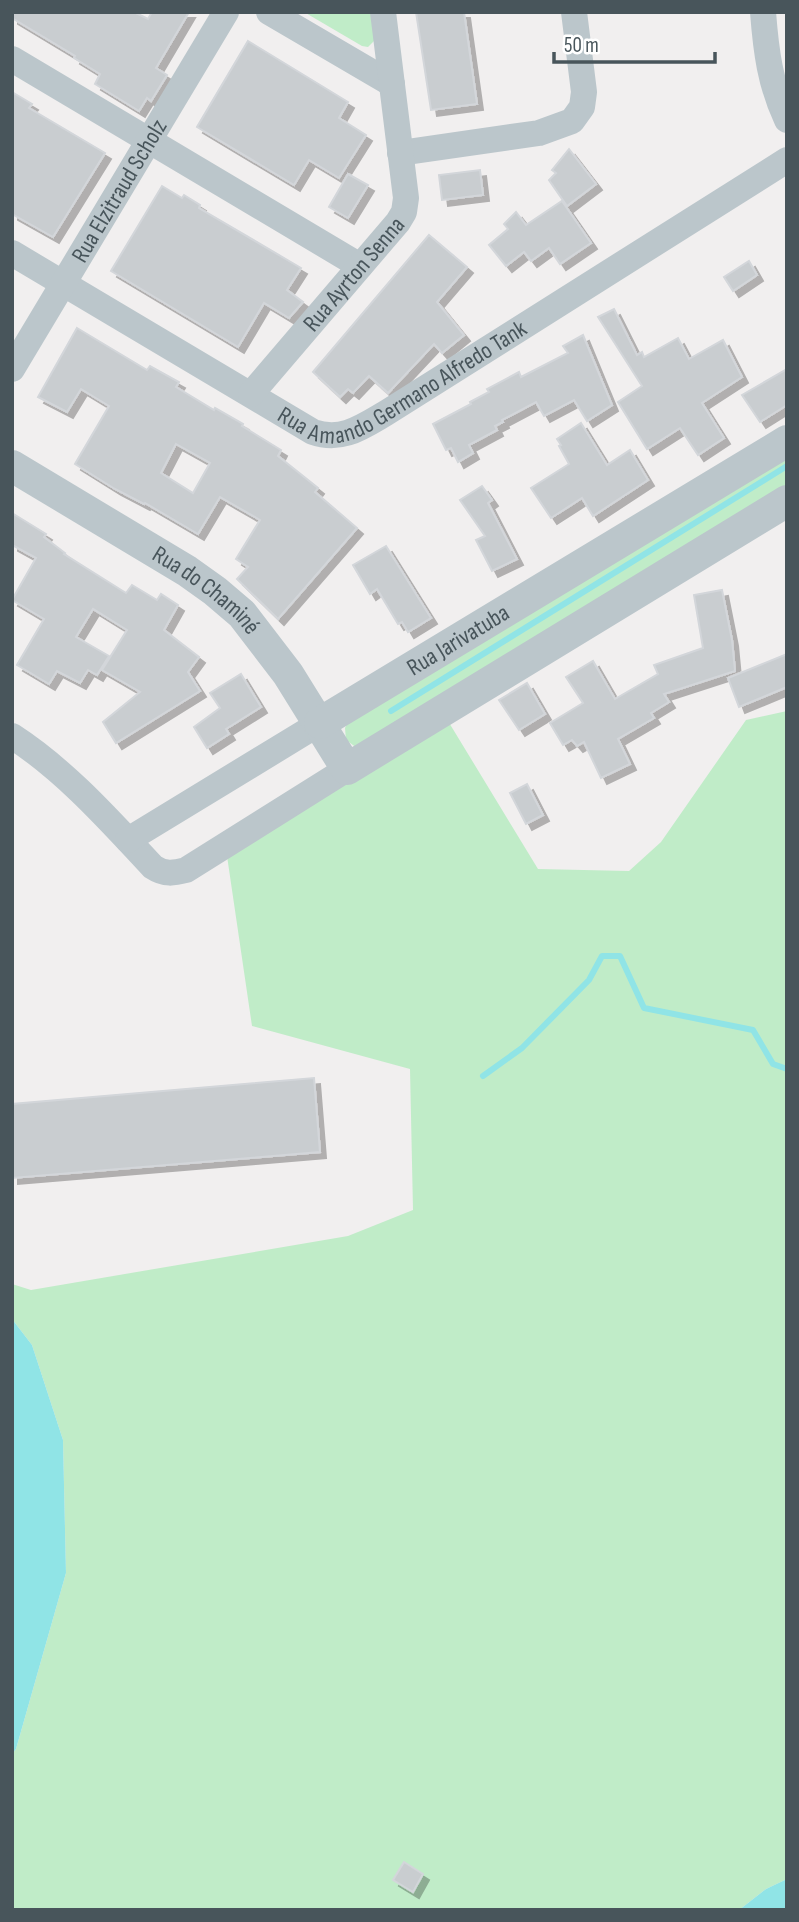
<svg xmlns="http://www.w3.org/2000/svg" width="799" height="1922" font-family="'Sofia Sans Condensed',sans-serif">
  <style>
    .green { fill: #c0ecc8 }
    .water { fill: #90e4e6 }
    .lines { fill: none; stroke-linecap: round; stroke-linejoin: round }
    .stream { stroke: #90e4e6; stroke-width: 6 }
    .building { fill: #c9cdd0; stroke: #d3d6da; stroke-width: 2; fill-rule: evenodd; filter: url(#shadow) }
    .minor { stroke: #bbc6cb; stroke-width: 26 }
    .tertiary { stroke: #bbc6cb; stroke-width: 32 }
    .labels { text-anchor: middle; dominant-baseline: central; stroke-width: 6; stroke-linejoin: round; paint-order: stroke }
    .street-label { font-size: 24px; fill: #48555b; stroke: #fff }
  </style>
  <defs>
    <filter id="shadow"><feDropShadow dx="6" dy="6" stdDeviation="0" flood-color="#0004"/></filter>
  </defs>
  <rect width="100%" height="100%" fill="#f1efef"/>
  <g class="green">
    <path d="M304,12H375L376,39L368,47L362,46Z"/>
    <path d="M787,453V489L357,748L346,740L345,728L348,722Z"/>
    <path d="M787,711V1879L766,1889L739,1910H12V1754L16,1749L66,1573L63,1440L32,1345L12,1319V1284L31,1290L348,1236L413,1210L410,1069L252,1026L227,856L448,721L538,869L629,871L661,842L746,720Z"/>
  </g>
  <g class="water">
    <path d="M12,1319L32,1345L63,1440L66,1573L16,1749L12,1754Z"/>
    <path d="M787,1879V1910H739L766,1889Z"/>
  </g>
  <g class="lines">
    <g class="stream">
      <path d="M391,711L787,466"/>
      <path d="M483,1076L522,1048L589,980L602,956H620L644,1008L753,1030L773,1064L787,1069"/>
    </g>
  </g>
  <g class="building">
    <path d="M12,12H134L148,19L152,12H189L156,68L167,75L151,101L147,98L139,111L95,84L100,74L74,58L75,56L12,18Z"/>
    <path d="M416,12H464L477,104L431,110Z"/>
    <path d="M248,41L348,102L339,118L366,135L339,178L309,160L294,185L197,127Z"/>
    <path d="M12,92L32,104L29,108L105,153L53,237L12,214Z"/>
    <path d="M569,149L596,184L567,206L549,180L556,173L552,170Z"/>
    <path d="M480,170L483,195L442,200L439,175Z"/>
    <path d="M348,174L368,185L348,218L329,207Z"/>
    <path d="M162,186L182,198L184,195L200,205L199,208L301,268L287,290L303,302L289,318L264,303L238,347L111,271Z"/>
    <path d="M562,201L591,243L560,264L549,248L531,261L524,252L506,266L489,245L508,229L504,224L516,212L526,225Z"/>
    <path d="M429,235L467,267L437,302L464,335L442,353L434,344L388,393L369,376L353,393L348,389L340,397L313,372Z"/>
    <path d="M749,261L757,275L733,291L724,277Z"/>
    <path d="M614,309L637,355L642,352L644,357L678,338L689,359L723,340L742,377L702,403L724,438L698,455L680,428L647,449L618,402L642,386L598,317Z"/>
    <path d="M77,328L147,370L150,366L179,382L176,387L214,410L215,408L243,424L242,426L281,450L278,456L318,488L315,492L357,528L278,619L237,579L248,567L236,559L260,520L220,497L198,534L145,503L144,504L115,489L75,464L109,406L81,389L67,412L38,397ZM176,444L210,463L193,493L161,473Z"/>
    <path d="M583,335L612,405L587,421L574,400L544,416L536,402L502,420L503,422L495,426L497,430L469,445L473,453L458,462L451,448L446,450L433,424L471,404L470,402L489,392L487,389L519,372L521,377L568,353L563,346Z"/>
    <path d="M787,369V405L760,422L742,395Z"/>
    <path d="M581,423L607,465L630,450L648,480L593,516L582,498L551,518L531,488L569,464L559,446L561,445L557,439Z"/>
    <path d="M482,486L492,500L488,503L517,559L492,571L476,540L485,536L460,500Z"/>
    <path d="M12,513L46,534L44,537L65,553L64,554L126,593L132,585L157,600L161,594L178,605L164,630L199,657L188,672L200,691L116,743L103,722L140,692L102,670L127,630L93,609L76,637L109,656L97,675L88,670L80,683L57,671L49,684L17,665L44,619L12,600L36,558L12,545Z"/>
    <path d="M386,546L431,618L408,632L402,622L398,624L377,589L370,594L353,565Z"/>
    <path d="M722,590L732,640L735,671L664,694L669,702L651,713L654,718L618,739L630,764L601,778L584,742L577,746L572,740L563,745L550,723L583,703L566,677L593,661L615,699L658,674L654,665L703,648L694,595Z"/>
    <path d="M787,654V687L739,707L728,678Z"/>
    <path d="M241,674L261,707L226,729L229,734L207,748L194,727L220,708L210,693Z"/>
    <path d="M527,683L545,714L519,730L499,700Z"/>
    <path d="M527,784L543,815L526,824L510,793Z"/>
    <path d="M314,1078L320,1152L12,1178V1104Z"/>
    <path d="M404,1862L423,1874L413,1892L393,1880Z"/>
  </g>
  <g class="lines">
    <g class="minor">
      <path d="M269,12L392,84"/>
      <path d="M763,12C766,51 770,84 787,120"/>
      <path d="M12,59L360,266"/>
      <path d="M400,153L539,133L572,121L582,107L584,92L574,12"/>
      <path id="s1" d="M12,253L313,432C342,442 362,427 386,413L787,160"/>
      <path id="s2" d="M12,369L226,12"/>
      <path id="s3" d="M251,394L398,222L404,212L406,198L383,12"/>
      <path d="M12,736C66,771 110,821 153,867C165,875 174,873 186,870L347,769"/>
      <path d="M128,840L320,723"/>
    </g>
    <g class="tertiary">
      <path id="s4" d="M12,466L187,571L215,591L242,614L288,674L347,769L787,501"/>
      <path id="s5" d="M320,723L787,441"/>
    </g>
  </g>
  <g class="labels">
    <g class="street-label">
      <text stroke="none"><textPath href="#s2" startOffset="208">Rua Elzitraud Scholz</textPath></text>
      <text stroke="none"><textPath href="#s3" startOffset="158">Rua Ayrton Senna</textPath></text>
      <text stroke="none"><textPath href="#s1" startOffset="452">Rua Amando Germano Alfredo Tank</textPath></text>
      <text stroke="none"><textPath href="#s4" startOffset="231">Rua do Chaminé</textPath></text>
      <text stroke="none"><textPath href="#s5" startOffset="161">Rua Jarivatuba</textPath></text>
    </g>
  </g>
  <rect width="799" height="1922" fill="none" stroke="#48555b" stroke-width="28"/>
  <path d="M554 52v10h161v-10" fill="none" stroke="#48555b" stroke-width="3.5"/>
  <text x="564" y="52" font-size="21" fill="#48555b" stroke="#ffffff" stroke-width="5" paint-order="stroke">50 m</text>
</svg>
